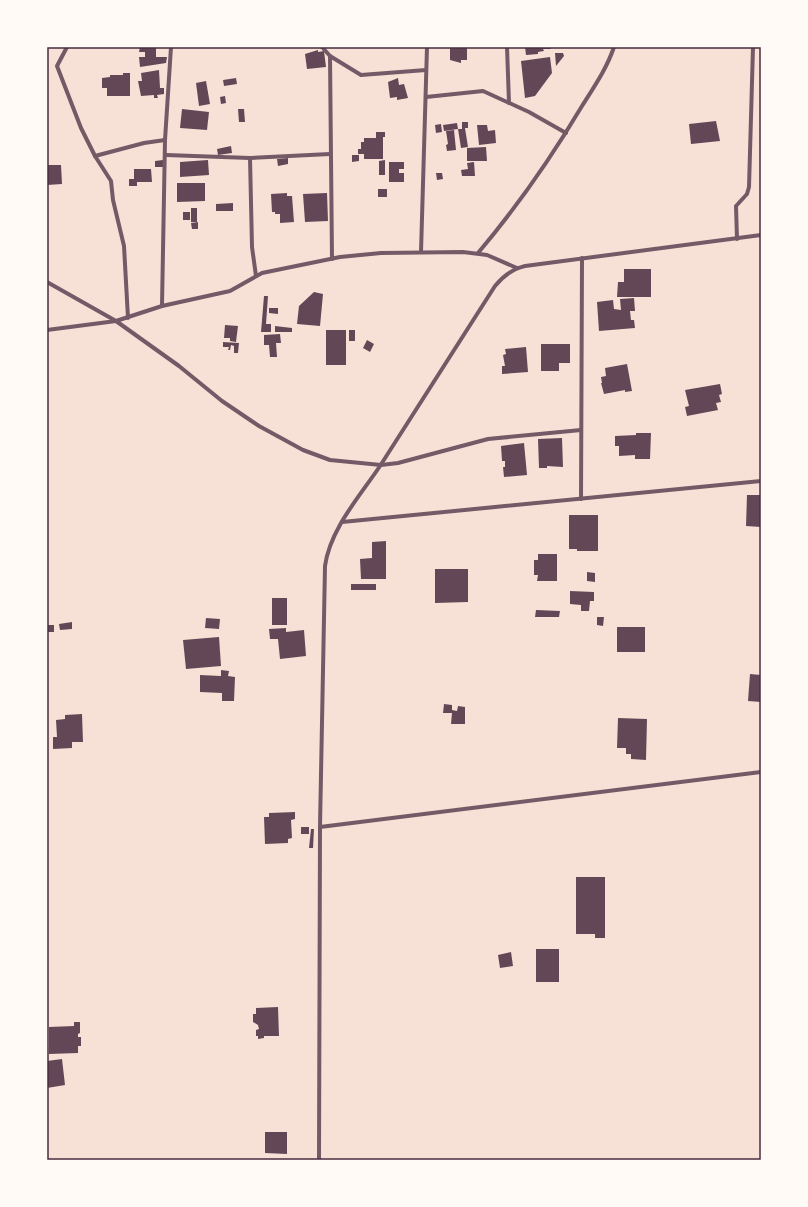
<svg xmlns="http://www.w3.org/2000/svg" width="808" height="1207" font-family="'Titillium Web',sans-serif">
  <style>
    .building { fill: #644757 }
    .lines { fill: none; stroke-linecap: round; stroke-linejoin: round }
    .minor { stroke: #755966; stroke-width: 4 }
    .neatline { fill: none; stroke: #4a2c40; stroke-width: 1.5 }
  </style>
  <rect width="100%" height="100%" fill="#f7e1d7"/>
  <g class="building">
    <path d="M140,47H156V57H167L166,63L140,67L139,57H145V52H139Z"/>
    <path d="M450,47H467V60H461V63L450,60Z"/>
    <path d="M525,47H550L551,49H543L544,51L538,52V54L526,55Z"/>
    <path d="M318,50V52L324,51L326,67L307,69L305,54Z"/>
    <path d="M555,53H563L564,56L556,66Z"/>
    <path d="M550,57L552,73L535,96L525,98L521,61Z"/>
    <path d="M159,70L160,88H164V94L157,95L158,98H154V95L141,96L138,81H142L141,73Z"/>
    <path d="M123,73H130V96H107V88H102V78L110,77V75H123Z"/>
    <path d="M236,78L237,84L224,86L223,80Z"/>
    <path d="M398,78L399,85L404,84L408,98L397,100V97L390,98L388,82Z"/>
    <path d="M206,81L210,104L199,106L196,83Z"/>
    <path d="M225,96L226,103L221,104L220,97Z"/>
    <path d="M182,109L209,112L207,130L180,128Z"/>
    <path d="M238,109H244L245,122H239Z"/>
    <path d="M716,121L720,141L691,144L689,124Z"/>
    <path d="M462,122H468V128H465L468,147L461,148L458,129H462Z"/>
    <path d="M457,123L458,129L444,131L443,125Z"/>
    <path d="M441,124L442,132L436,133L435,125Z"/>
    <path d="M477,125H487L488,131L495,130L496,143L479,145Z"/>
    <path d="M454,130L456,150L447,151L446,145L448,144L446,131Z"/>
    <path d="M376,132H385V137H383V159H364V154H358V149H361V142H364V138H376Z"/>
    <path d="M231,146L232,153L218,155L217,149Z"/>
    <path d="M486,147L487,161H467V148Z"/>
    <path d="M352,155H359V161L352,162Z"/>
    <path d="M288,158V164L278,166L277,159Z"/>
    <path d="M163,160V167H155V161Z"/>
    <path d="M208,160L209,175L180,177V162Z"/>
    <path d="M385,160V175H379V161Z"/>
    <path d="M389,162H404V169H399V173H404V182H389Z"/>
    <path d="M474,162L475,176H462L461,170L468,169L467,163Z"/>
    <path d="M47,165H61L62,184L47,185Z"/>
    <path d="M134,169H151L152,182H137V186H129V179H134Z"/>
    <path d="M436,173H442L443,179L437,180Z"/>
    <path d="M177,183H205V201L177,202Z"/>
    <rect x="378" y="189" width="9" height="8"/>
    <path d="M287,193V196H292L294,222L280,223V214H275V212H272L271,194Z"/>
    <path d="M327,193L328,221L305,222L303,194Z"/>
    <path d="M233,203V211H216V204Z"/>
    <rect x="191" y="208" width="6" height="14"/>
    <rect x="183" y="212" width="7" height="8"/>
    <path d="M198,222V229H192L191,223Z"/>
    <path d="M624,269H651V297H617L618,282H624Z"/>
    <path d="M314,292L323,294L320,326L297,324L299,306Z"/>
    <path d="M264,296H268L266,324H271V332H261Z"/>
    <path d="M634,298L635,311H630L631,320H634L635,328L599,331L597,302L613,300L614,309L621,310L620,299Z"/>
    <path d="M269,308H278V314L269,313Z"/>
    <path d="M225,325L238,326L236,342L230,341V338H224Z"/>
    <path d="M275,326L292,328V332H275Z"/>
    <rect x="326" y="330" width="20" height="35"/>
    <rect x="349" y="330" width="6" height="11"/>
    <path d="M280,334L281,343H276L277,357H270L269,345H264V335Z"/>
    <path d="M367,340L374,344L370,352L363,348Z"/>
    <path d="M223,342L239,343L238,353H234V346L231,345L230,350H228L229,347H223Z"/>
    <path d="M541,344H570V363H559V371H541Z"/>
    <path d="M526,347L528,372L502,374V366H505L503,355L506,354L505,349Z"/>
    <path d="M627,364L632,391L625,392V390L604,394L601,383H602L601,377L606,376L605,368Z"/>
    <path d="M720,384L722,394L719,395L721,402L716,403L718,410L687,416L685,407L689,406L685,390Z"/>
    <path d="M636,433H651L650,459H635V455L619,456V446H615V436L636,435Z"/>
    <path d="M562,438L563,467L547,466V468H539L538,439Z"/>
    <path d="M524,443L527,475L504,477L503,467H505V461H502L501,446Z"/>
    <path d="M747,495H761V527L746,526Z"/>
    <path d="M569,515H598V551H577V549H569Z"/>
    <path d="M386,541V579H361L360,559L372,558V542Z"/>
    <path d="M538,554H557V581H537L538,575H534V560H538Z"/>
    <path d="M435,569H468V602L435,603Z"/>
    <path d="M587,572L595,573V582L587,581Z"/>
    <rect x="351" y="584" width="25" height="6"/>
    <path d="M570,591L594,592V601H590L589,611H581V605L570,604Z"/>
    <rect x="272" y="598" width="15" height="27"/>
    <path d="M536,610L560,611L559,617H535Z"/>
    <path d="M597,617H604L603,626L597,625Z"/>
    <path d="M206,618L220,619L219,629L205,628Z"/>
    <path d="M72,622V629L60,630L59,624Z"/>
    <rect x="47" y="625" width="7" height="7"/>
    <rect x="617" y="627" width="28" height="25"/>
    <path d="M286,628V632L304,630L306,656L280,659L278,639H270L269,629Z"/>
    <path d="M219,637L221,666L186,669L183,640Z"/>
    <path d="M221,670L229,671L228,676L235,677L234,701H222V693L200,692V675L221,676Z"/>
    <path d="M750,674L761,675V702L748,701Z"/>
    <path d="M444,704L452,705V710L457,711L458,706L465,707V724H451L452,713H443Z"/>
    <path d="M82,714L83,742H72V748L53,749V737H57L56,720L65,719V715Z"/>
    <path d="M618,718L647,719L646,760L631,759V754H626V748H617Z"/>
    <path d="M295,812V819L291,820L292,838L288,839V843L265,844L264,817H269V813Z"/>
    <rect x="301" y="827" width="8" height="7"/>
    <path d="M311,829H314L313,848H309Z"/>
    <path d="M576,877H605V938H595V934H576Z"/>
    <rect x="536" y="949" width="23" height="33"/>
    <path d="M511,952L513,966L500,968L498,955Z"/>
    <path d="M278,1007L279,1036H264V1038L258,1039V1036H256V1030L259,1029L258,1025L253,1022V1014H256V1008Z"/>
    <path d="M74,1022H80V1033L78,1034V1037H81V1046H78V1053L49,1054V1027L74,1026Z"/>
    <path d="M62,1059L65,1085L47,1088V1061Z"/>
    <path d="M265,1132H287V1154L265,1153Z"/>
  </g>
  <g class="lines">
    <g class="minor">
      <path d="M67,47L57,66L81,128L95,156L111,181L113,200L124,246L128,318"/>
      <path d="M322,47L330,56L332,259"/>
      <path d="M507,47L509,103"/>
      <path d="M330,56L361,75L426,70"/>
      <path d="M426,97L483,91L529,112L566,133"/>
      <path d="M166,155L250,158L330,154"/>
      <path d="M95,156L144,143L165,140"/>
      <path d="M250,158L252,247L256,276"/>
      <path d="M737,239L736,206L747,194L749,187L753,47"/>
      <path d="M421,252L427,47"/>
      <path d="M478,253C517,207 551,158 582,106C594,87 607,68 614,47"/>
      <path d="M47,282L116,321L47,330"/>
      <path d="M162,306L165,140L171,47"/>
      <path d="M116,321L179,366L222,401L259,426L303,450L330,460L381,465L398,463L488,439L581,430"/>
      <path d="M116,321L162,306L230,291L262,273L340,257L381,253L463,252L487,255L517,268"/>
      <path d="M581,499L582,258"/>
      <path d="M342,522L761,481"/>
      <path d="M320,827L761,772"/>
      <path d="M319,1160L320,827L325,566C330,529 360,496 380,466C419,406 456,346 495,286C503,276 512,269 525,266L761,235"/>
    </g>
  </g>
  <rect width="808" height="1207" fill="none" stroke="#fffaf5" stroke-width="96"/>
  <rect x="48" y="48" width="712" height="1111" class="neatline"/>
</svg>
